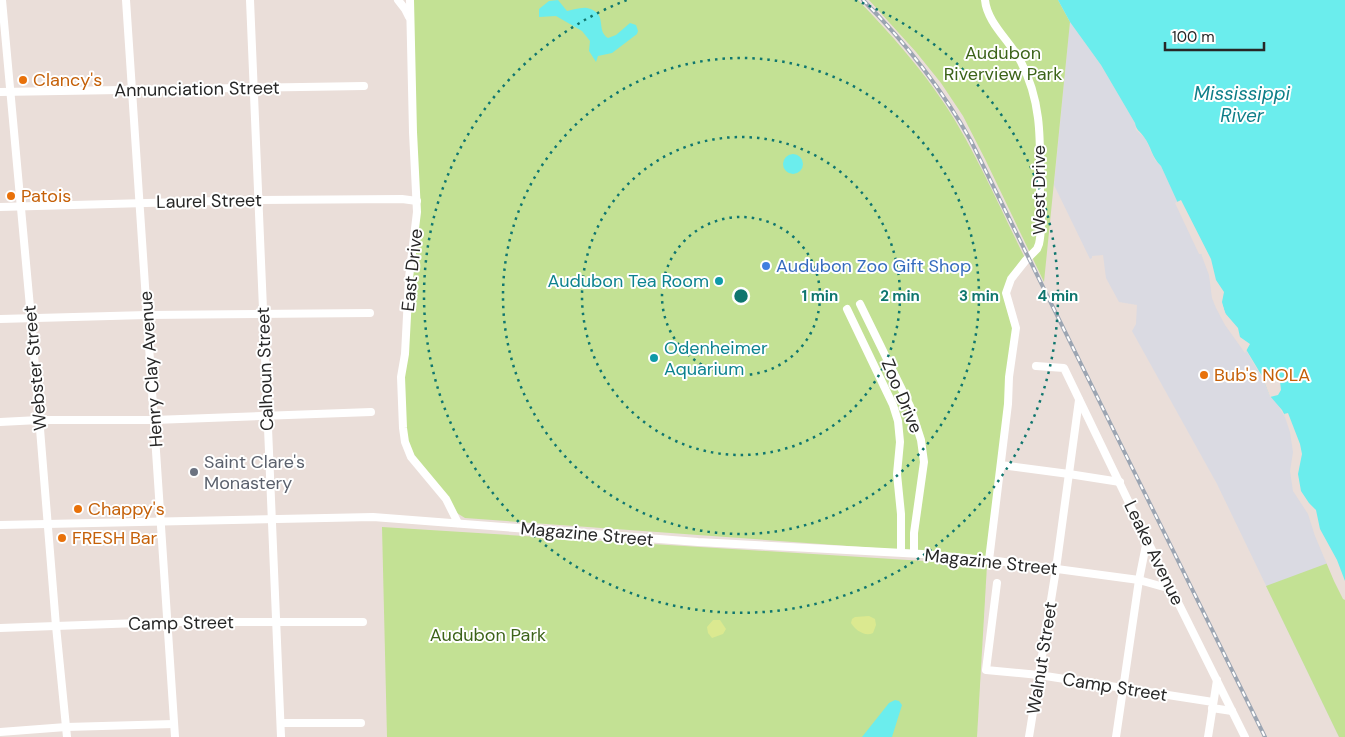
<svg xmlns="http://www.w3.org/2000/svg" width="1345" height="737" font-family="'DM Sans',sans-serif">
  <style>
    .industrial { fill: #dadae2 }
    .green { fill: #c3e194 }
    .pitch { fill: #dbe990 }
    .water { fill: #6beded }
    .pier { fill: #eaded9 }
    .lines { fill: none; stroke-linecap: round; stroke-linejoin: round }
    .minor { stroke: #fff; stroke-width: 8 }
    .rail-casing { stroke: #9ca5b2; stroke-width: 4 }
    .rail { stroke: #fff; stroke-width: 2; stroke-dasharray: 5.5; stroke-linecap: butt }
    .ring { fill: none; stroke: #0f766e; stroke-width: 2.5; stroke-dasharray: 2.5 5 }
    .food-dot { fill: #e8710a; stroke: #fff; stroke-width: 2 }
    .shop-dot { fill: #3f7fe0; stroke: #fff; stroke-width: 2 }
    .culture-dot { fill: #0f9aa8; stroke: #fff; stroke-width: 2 }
    .worship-dot { fill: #6b7280; stroke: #fff; stroke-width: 2 }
    .labels { text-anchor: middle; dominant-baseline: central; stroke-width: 4; stroke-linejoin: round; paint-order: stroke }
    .park-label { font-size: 18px; fill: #3c6319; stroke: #fff }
    .food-label { font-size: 18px; fill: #c56008; stroke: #fff; text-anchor: start }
    .street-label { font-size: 18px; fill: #272727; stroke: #fff }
    .shop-label { font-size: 18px; fill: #366cbe; stroke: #fff; text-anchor: start }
    .culture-label { font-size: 18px; fill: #0d838f; stroke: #fff; text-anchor: end }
    .worship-label { font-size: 18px; fill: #5b616d; stroke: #fff; text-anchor: start }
    .water-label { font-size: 19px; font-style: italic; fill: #0e7e88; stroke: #fff }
    .centre { fill: #0f766e; stroke: #fff; stroke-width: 2.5 }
    .ring-label { font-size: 15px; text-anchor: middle; font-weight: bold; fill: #0f766e; stroke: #fff; stroke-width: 4; stroke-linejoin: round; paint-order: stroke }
  </style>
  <rect width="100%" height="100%" fill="#eaded9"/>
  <path class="industrial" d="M1070,22L1101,65L1135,123L1136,130L1145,138L1155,160L1161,166L1247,352L1293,431L1309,514L1328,563L1345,737H1339L1217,484L1132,331L1136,324L1137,305L1119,302L1106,278L1103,255L1092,256V258L1090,259L1054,185Z"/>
  <g class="green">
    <path d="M411,0H858C890,33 921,68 946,106C977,154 1000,208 1026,260L1006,293L1016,328L1008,404L986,556L465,518L452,510L411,457L401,406L417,201Z"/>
    <path d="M869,0H1058L1070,22L1044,282L985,159L963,116L941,83L916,52Z"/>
    <path d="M382,527L987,565L977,737H387Z"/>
    <path d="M1328,563L1345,598V737H1339L1266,586Z"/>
  </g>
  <g class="pitch">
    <path d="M869,616L875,619L876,625L873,633C865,637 855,630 851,623L852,619L855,617Z"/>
    <path d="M713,620H720L726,629L723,634L712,638L708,633L707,627Z"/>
  </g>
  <g class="water">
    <path d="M558,0L567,11C573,10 581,7 587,8C609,13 595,30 608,38L616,35L630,23L636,25L638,31L637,34L612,53L598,56L596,62L589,51L590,41L582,31L556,16L539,17V9L549,1Z"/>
    <path d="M1058,0H1345V598L1309,514L1295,492V453L1293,431L1282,410L1270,396L1262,376L1247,351L1232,331L1214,282L1161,166C1152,158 1151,146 1144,137C1140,131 1136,130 1135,123L1101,65L1070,22Z"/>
    <circle cx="793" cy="164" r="10"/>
    <path d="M895,700L899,701L902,705L892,737H862L889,703Z"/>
  </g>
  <g class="pier">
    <path d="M1181,200L1211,259L1216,280L1224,292L1222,302L1225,313L1238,328L1240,337L1250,344L1245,353L1225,325L1216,308L1212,298L1209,275L1201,254H1199L1175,203Z"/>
    <path d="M1262,376H1274L1278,378L1280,381L1281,390L1278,395L1270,397Z"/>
    <path d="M1288,413L1300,444L1302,454L1298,474L1301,491L1309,503L1316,510L1320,529L1337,560L1345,581V600L1343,599L1334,581L1315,536L1308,514L1293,491L1290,471L1293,452L1290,432L1284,414Z"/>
  </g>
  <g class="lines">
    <g class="minor">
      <path d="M2,0L31,318L56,626L67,737"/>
      <path d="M126,0L175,737"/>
      <path d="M250,0L281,737"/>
      <path d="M398,0L405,9L409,17"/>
      <path d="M410,0L413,132L417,212L409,278L405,354L401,377L403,428L405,442L411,457L446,499L458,523"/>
      <path d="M985,0C987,23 1011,42 1021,62C1043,104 1040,145 1040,190C1040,208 1043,227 1039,244L1037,249L1026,260L1011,279L1006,293L1016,328L1009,377L1008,404L989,560"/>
      <path d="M0,92L364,86"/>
      <path d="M0,207L258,200L402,199L417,201"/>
      <path d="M860,304L910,406L921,440L924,462L914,533V553"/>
      <path d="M847,309L893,405L898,421L900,442L897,474L901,514V552"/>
      <path d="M0,319L147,315L370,313"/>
      <path d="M1036,366L1064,368L1147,540L1245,737"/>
      <path d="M0,422L39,420H154L371,412"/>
      <path d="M1001,465L1069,474L1120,482"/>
      <path d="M0,525L373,517L698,542L922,554L997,561L1139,580L1171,589"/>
      <path d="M997,583L986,670L1039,675L1213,702"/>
      <path d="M0,628L167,622H363"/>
      <path d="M1212,708L1232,711"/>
      <path d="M281,723H361"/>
      <path d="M0,732L66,727L174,724"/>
      <path d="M1029,737L1056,569L1079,400"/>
      <path d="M1116,737L1139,580L1147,540"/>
      <path d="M1208,737L1217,680"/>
    </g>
    <g class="rail-casing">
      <path id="rail" d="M863,0C905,42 942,89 971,141L1265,737"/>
    </g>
    <use href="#rail" class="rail"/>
  </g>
  <g class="ring">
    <circle cx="741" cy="296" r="79"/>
    <circle cx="741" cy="296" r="159"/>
    <circle cx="741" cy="296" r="238"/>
    <path d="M855 0A317 317 0 1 1 627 0"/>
  </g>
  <g class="food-dot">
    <circle cx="23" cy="80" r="5"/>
    <circle cx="11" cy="196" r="5"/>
    <circle cx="1204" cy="375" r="5"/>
    <circle cx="78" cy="509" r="5"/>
    <circle cx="62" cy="538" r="5"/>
  </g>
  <circle class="shop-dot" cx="766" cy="266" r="5"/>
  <g class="culture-dot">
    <circle cx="719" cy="281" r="5"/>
    <circle cx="654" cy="358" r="5"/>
  </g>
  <circle class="worship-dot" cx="194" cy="472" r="5"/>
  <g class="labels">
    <g class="park-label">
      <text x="1003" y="53">Audubon<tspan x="1003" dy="21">Riverview Park</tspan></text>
      <text x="488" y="635">Audubon Park</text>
    </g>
    <g class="food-label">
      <text x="33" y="80">Clancy's</text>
      <text x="21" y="196">Patois</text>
      <text x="1214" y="375">Bub's NOLA</text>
      <text x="88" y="509">Chappy's</text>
      <text x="72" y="538">FRESH Bar</text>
    </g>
    <g class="street-label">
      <text transform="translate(197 89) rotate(-1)">Annunciation Street</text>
      <text transform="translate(1039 190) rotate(-90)">West Drive</text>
      <text transform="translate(209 201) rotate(-1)">Laurel Street</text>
      <text transform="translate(412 270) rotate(-84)">East Drive</text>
      <text transform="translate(35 368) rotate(-95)">Webster Street</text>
      <text transform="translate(151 369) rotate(-94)">Henry Clay Avenue</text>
      <text transform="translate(265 369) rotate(-92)">Calhoun Street</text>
      <text transform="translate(902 396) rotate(67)">Zoo Drive</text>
      <text transform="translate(587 534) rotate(5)">Magazine Street</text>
      <text transform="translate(1154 553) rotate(64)">Leake Avenue</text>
      <text transform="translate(991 562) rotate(6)">Magazine Street</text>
      <text transform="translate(181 623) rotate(-1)">Camp Street</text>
      <text transform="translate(1042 658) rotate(-81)">Walnut Street</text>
      <text transform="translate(1115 687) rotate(9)">Camp Street</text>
    </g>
    <g class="shop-label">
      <text x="776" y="266">Audubon Zoo Gift Shop</text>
    </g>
    <g class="culture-label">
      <text x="709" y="281">Audubon Tea Room</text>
      <text x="664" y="348" text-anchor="start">Odenheimer<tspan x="664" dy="21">Aquarium</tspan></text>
    </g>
    <g class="worship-label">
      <text x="204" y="462">Saint Clare's<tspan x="204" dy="21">Monastery</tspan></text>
    </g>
    <g class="water-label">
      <text x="1242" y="93">Mississippi<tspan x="1242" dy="22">River</tspan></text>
    </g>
  </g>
  <circle cx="741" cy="296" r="8" class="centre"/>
  <g class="ring-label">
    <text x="820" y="301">1 min</text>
    <text x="900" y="301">2 min</text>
    <text x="979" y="301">3 min</text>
    <text x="1058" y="301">4 min</text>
  </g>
  <path d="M1165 42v8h99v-8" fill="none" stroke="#272727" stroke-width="2.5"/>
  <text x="1172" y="42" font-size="15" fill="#272727" stroke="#ffffff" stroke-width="4" paint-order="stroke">100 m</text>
</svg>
